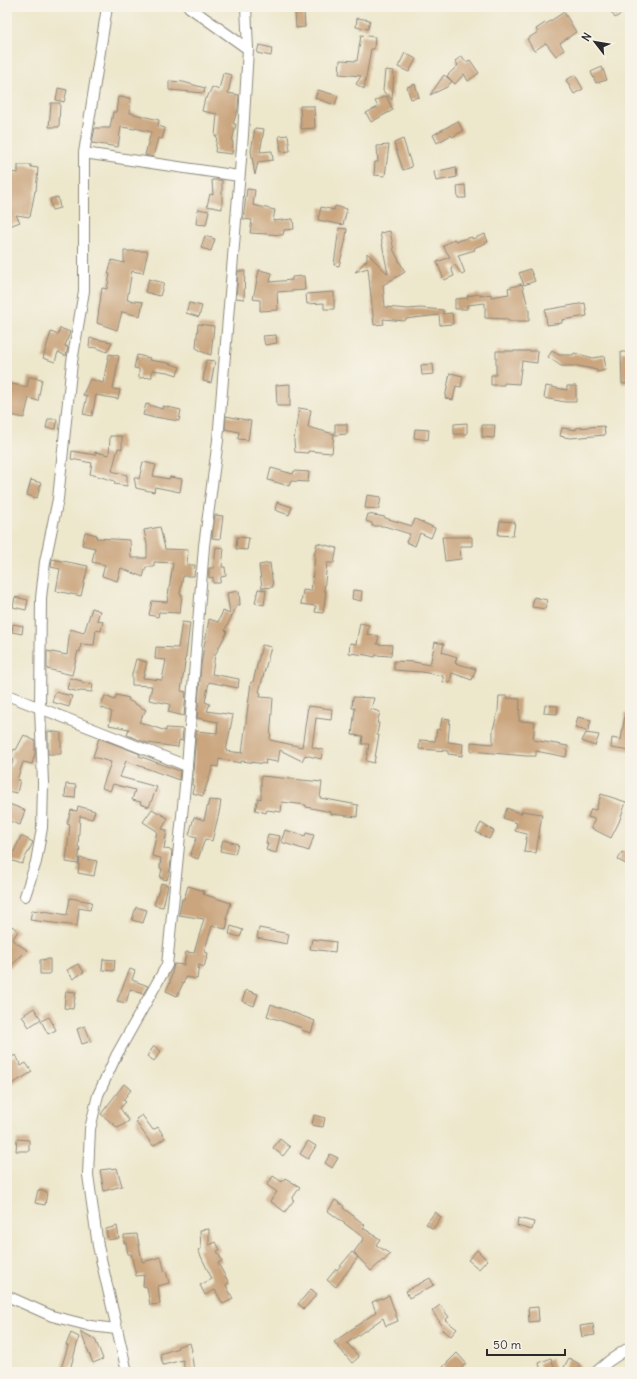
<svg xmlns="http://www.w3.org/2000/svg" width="637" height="1379" font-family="Delius,sans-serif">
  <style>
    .building { fill: #caa57e }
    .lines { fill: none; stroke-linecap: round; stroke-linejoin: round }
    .street-casing { stroke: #8c897c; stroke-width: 12 }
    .street { stroke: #fff; stroke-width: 10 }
  </style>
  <rect width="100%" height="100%" fill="#f7f3e8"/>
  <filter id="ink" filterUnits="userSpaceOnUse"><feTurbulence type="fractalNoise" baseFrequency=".025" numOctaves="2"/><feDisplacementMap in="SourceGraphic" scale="8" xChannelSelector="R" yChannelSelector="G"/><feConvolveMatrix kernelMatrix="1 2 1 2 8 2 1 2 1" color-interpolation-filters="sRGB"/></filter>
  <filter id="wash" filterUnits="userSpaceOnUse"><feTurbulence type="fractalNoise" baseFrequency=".012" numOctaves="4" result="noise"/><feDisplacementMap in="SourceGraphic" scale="16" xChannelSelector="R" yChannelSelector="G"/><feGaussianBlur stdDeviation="0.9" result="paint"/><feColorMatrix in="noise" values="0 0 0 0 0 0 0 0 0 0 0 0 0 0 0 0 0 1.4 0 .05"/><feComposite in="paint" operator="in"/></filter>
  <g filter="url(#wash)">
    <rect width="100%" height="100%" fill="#ede7cc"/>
    <g id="blocks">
      <g class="building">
        <path d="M608,7H630V8L615,18Z"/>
        <path d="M295,12H304L305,27L296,28Z"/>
        <path d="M564,12L576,32L560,43L564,50L556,56L546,43L534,51L527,39L538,32L536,29L545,23L546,24Z"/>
        <path d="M357,18L370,20L368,29L356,27Z"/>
        <path d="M361,35L375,37L374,49H371L364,89L356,84L361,76L339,74L340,60L357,61Z"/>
        <path d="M259,45L272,48L271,56L257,53Z"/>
        <path d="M405,53L416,59L409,72L398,67Z"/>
        <path d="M462,56L466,62L470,60L479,73L468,81L464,74L455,84L447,76L458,65L455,61Z"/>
        <path d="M602,67L607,80L596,83L591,72Z"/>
        <path d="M385,70L394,71L392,100L383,91Z"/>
        <path d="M223,73L232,75L228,93L239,95L238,109L233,124H236L232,142H233L232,154L215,152L217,136H215L217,114L202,111L205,98H207L212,87L219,90Z"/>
        <path d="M444,75L452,81L447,87L430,95Z"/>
        <path d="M575,75L583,89L574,94L566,80Z"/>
        <path d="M169,81L183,82L205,88L204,93L169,90Z"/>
        <path d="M415,84L419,97L411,99L407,87Z"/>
        <path d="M58,88L67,90L64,102L56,100Z"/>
        <path d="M318,90L338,96L335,105L315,98Z"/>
        <path d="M386,96L393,110L371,122L366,113L378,107L375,101Z"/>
        <path d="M118,97L131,98L130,113L159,120L158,126L165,128L162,139L158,138L153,157L145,155L151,132L135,128V129L121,127L118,147L92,143L95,128H110L113,112H116Z"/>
        <path d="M51,103H60L59,127H49Z"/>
        <path d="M300,106H314L315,128L301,129Z"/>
        <path d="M458,121L463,131L452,137L451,135L437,143L433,135Z"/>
        <path d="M255,128L264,129L260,152L272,151L273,160L258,162L255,175L251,151Z"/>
        <path d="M288,135L290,151L281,152L279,136Z"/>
        <path d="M403,139L412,167L403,170L394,143Z"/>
        <path d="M389,145L385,176L374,175L375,162H378L377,146Z"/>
        <path d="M18,165H31V167L38,168L36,191H35L30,217L16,215L20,222L7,227V172L18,173Z"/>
        <path d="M456,167L457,177L436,181L434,172Z"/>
        <path d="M212,180H222V209L207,206L210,194L213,195Z"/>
        <path d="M465,185L466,198H458L457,186Z"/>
        <path d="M247,189L255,190L253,205L275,210L273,221L293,219L294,229L284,230L283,235L250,233L252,220L243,219Z"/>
        <path d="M58,197L60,208L52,210L50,199Z"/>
        <path d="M335,206L347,209L343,225L318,220L321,207L334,210Z"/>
        <path d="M198,209L209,211L206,225L196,224Z"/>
        <path d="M339,228L347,229L345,243L339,266L334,265Z"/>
        <path d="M390,231L394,251L405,272L383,285L385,307L408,309L420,308L443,310V314L452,313L453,324L440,325L439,315L405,319V321L383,319L384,324L374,325L368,268L355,272L367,260V253L388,274L380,233Z"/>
        <path d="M485,234L488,242L474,248L475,250L458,255L465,273L462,275L455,265L451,267L454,276L444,280L437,262L450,257L443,246L454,239L456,241L472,237V239Z"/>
        <path d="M205,236L215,239L211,251L201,248Z"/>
        <path d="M124,251H148L143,273L132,271L127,300L143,302L140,316L122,312L117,330L97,323L102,288L107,289L110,274H108L112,260L124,263Z"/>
        <path d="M530,269L535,281L524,285L519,273Z"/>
        <path d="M259,270L272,273L270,282L292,280V277L304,276L305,290L277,292L278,310L260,311V300L253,299Z"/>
        <path d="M238,271H245L244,299L236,298Z"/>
        <path d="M149,279L164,283L160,296L145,292Z"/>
        <path d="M522,284L529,310V321H508V319L485,318V303L467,305V309H455V299L468,298L467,296L480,294V296L491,294V297L509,294L508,288Z"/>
        <path d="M334,292V309H324V303L307,304L306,294Z"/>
        <path d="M189,303L202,306L199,317L186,313Z"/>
        <path d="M585,303L587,316L562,320V323L547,325L545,310Z"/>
        <path d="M198,324L214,326L211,355L200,351V350L196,348Z"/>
        <path d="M60,328L70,332L65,346L68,347L66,356L58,352L55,362L43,358L51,332L58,335Z"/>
        <path d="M276,335L277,343L265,345L263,336Z"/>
        <path d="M90,338L112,342L107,352L97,348L89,347Z"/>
        <path d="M496,351H538L537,363L522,361L519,384L504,383V385H491V375H496Z"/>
        <path d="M552,351L559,355H573L574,353L593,358L604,356L606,370L597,372V370L578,366H561L548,357Z"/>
        <path d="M621,352H630V383L622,384Z"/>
        <path d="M109,354L119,356L113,389L120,390L118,399L96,395L92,416L83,414L87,396L83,395L90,379L103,383Z"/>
        <path d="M137,355L150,358L149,360L168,363L180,367L177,375L168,372L152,370V377L139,378V369L134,368Z"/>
        <path d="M206,360L215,361L211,383L203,381Z"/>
        <path d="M433,364L434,374L422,375L421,365Z"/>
        <path d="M450,373L463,376L461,387L456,386L453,400L445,398Z"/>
        <path d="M29,377L42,379L38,401L29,398L24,418L7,414V383L27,387Z"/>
        <path d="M290,384V406H277L276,385Z"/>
        <path d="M546,386L567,390V386H576V402H565L544,398Z"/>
        <path d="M146,404L162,409L163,406L181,410L179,421L155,417V418L143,415Z"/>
        <path d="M299,408L311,410L308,427L334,434L332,453L308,451V453L295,452L294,440Z"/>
        <path d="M226,416L251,421L248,440L238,439L239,432L225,429Z"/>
        <path d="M48,419H57L56,429L46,428Z"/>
        <path d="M467,423V434H454V424Z"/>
        <path d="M335,424H347V434L335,435Z"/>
        <path d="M482,425H495L494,438L482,437Z"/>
        <path d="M604,426L605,435L570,438L560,436L562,428L576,430V428Z"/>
        <path d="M415,429L429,430L428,440L414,438Z"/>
        <path d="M110,436H122V449L118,448L112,471L127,475V486L114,484L115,481L90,474L92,463L71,459L72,451L95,455V452L109,455Z"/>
        <path d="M143,462L156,465L153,476L169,479L170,477L182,479L180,492L155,487L154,492L136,488L134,477L139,479Z"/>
        <path d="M271,468L293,474L294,471L309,472L308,482L291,481L289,486L268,480Z"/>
        <path d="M31,480L41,483L37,498L27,495Z"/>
        <path d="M367,495L381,497L379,509L365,508Z"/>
        <path d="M277,502L292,507L289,515L275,510Z"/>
        <path d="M368,514L385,517V518L412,526L415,519L435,528L431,538L420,533L415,546L406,542L410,534L384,526H372V523L366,521Z"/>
        <path d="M215,515L223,516L220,539L212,538Z"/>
        <path d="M500,521L515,522L513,536L498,535Z"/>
        <path d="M160,527L165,549L188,550L187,565H195L194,576H183L180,594H182L180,613L159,612L158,617L149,615L152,601L167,602L173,563L154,562V567H146L143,577L121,568L117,581L102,576L105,565L92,562L95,548L82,545L85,532L97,535L96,538L130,540L131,558H147V545L144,530Z"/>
        <path d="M237,537L249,538L247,550L236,549Z"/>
        <path d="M442,537H472V546H460L461,559L445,561Z"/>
        <path d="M317,543L337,548L334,563H327L324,591H326L323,613L315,612L316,606L301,604L303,590L311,591L315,555H314Z"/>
        <path d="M216,547L224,548L222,567H225L226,576L221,577L220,583H213V577L209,578V568H214Z"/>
        <path d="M52,559L88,566L81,596L56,591L60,569L51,567Z"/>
        <path d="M270,563L273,587L262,588L259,565Z"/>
        <path d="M258,589L266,590L264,605L255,603Z"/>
        <path d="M353,590L362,591L361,601L352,599Z"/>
        <path d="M239,591L240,605H237L225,630L227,632L215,655L212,674L239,679L238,688L209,682L205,702L210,704L207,711L233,715L226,751L242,753L251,682H253L262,645L271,647L259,692L261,693L260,697L273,698L270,740L302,747L308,706L332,709L331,720L316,718L312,747L323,750L321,759L305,755L302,761L280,750L278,762L265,760L266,764L241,761V763L219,759L218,767L213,766L203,796L192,793L194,786L192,785L196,731L217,733L218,722L197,718L201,664L208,625L209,619L218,622L223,611L230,614L227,593Z"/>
        <path d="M15,597L28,600L26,610L13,607Z"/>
        <path d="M534,597L547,600L545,609L532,607Z"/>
        <path d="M92,608L100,611L97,620L103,621L101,631L96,630L94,645L81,644L80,652L78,651L72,675L47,669V651L67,655L70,629L84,633Z"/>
        <path d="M182,622L190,623L186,656L184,662H185L181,691L186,692L184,716L168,712L170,704L149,700L152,686L132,685V674L136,659L147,662L143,678L162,680L166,660L155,659L156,647L178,648Z"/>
        <path d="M360,623L369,625L367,634L379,636L377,644L392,645L391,656L376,655L375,657L366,655L349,653L350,643L356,644Z"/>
        <path d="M13,624L23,626L22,634L12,632Z"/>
        <path d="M435,642L444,644L442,652L457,657L455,663L476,669L472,680L452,673L450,683L443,682V676L422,672L394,670V661L414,662L430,665Z"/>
        <path d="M70,678L82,681V683L93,684L92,692L80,691L79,692L67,689Z"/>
        <path d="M55,692L72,696L69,707L52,702Z"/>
        <path d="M116,695L129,698L128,700L146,710L139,722L166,731V728L183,729L182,741L179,740L178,747L147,743L127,735L129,729L109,725L112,712L100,707L105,696L115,700Z"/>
        <path d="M499,696H508L507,698L520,699L519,721L535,722L533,740L568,746L566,757L536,751V756H526L471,751V742L493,744V729L498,712Z"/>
        <path d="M353,697L374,698L371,709L380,712L377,723H379L377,735H379L374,763L366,761L369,744H362L363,736L352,735L355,708H352Z"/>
        <path d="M545,705L558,706L557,714L544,713Z"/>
        <path d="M625,714H630V751L611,748L612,738L621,740Z"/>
        <path d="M578,717L591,720L588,731L575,728Z"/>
        <path d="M442,718L450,719L448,742L463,744L462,756L448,754V751L419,749L420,740L435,741L437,729L440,730Z"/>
        <path d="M48,731L61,733V754H48Z"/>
        <path d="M586,733L599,735L595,746L582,741Z"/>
        <path d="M24,735L35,741V754L32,764L23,762L17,780H20L17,793L7,791V777L14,759L10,758L14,749L16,750Z"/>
        <path d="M99,738L140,754L139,756L180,771L179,780L126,761L120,777L157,787L149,807L140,804L141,802L132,800L135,790L113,784L110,791L102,788L111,762L93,757Z"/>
        <path d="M261,776L322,782L320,798L358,805L357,817L331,814V812L306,807V805L282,802L281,812L267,810L266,813L255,810L258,798L261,799Z"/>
        <path d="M66,784L76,785L75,798L65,797Z"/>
        <path d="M601,794L626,802L619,822L611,838L591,828L595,819L588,817L591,809L596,810Z"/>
        <path d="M209,800L221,801L219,813L212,841L205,839L198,859L190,856L197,837L189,835L194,817L204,820Z"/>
        <path d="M9,804L25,810L20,825L7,820V810Z"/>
        <path d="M78,806L95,811L92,819L80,816L78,847L80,848L78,864L66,862L70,825L67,824L71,810L77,811Z"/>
        <path d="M507,808L521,814L522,811L542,814L536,853L524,852L527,834L515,831L517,823L503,818Z"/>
        <path d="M152,809L168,818L162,829L167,830L164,849L172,850L170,869L167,880L160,878L162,869L160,868L161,858L152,856L157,831L143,822Z"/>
        <path d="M481,823L494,831L489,839L476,832Z"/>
        <path d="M285,830L305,836L306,833L314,835L309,851L281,842Z"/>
        <path d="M268,834L280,836L276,853L266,850L268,844L266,843Z"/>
        <path d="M21,836L33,842L22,864L10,860Z"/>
        <path d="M223,840L238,844L235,854L220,851Z"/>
        <path d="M622,852L630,856L626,864L618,860Z"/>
        <path d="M80,858L97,861L94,876L78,873Z"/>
        <path d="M161,883L168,885L163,907L154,905Z"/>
        <path d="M188,886L204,891L203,894L231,903L226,919H228L226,929L212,926L204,952L208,953L204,967L199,965L197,979L186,977V979H185L177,996L166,991L170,982L174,964L184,965L186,952L194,953L204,919L179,915L182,899H184Z"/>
        <path d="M70,898L92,902L90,910L79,908L77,926L30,920L32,910L44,912V911L67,915Z"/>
        <path d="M136,907L147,910L143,923L132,920Z"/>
        <path d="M12,926L18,931L12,940L27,950L7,970V933Z"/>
        <path d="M231,926L243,930L240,937L229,934Z"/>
        <path d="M259,928L289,934L287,944L257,938Z"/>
        <path d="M312,939L336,942L335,952L310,949Z"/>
        <path d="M50,959V974H40V960Z"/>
        <path d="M103,959L115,960L114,971L102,970Z"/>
        <path d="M78,964L84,972L73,979L67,970Z"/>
        <path d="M130,969L135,971L132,980L148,986L143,994L130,989L126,1003L117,1001Z"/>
        <path d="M246,990L258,994L254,1006L242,1001Z"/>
        <path d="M66,991L76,992L73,1009L64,1008Z"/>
        <path d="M271,1004L315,1021L311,1033L301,1030L302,1028L267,1016Z"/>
        <path d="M34,1008L41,1019L29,1027L22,1016Z"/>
        <path d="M49,1017L56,1030L48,1034L41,1021Z"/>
        <path d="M85,1026L91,1041L82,1044L77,1029Z"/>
        <path d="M154,1046L161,1051L154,1061L147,1056Z"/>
        <path d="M16,1055L21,1066L26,1063L32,1072L7,1087V1059Z"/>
        <path d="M124,1084L131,1090L123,1100L126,1102L120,1108L129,1121L118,1128L101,1114Z"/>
        <path d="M142,1115L153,1130L158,1127L165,1138L153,1146L136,1122L138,1121L136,1119Z"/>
        <path d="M314,1115L325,1118L323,1127L312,1125Z"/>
        <path d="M17,1139L29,1140V1151H16Z"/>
        <path d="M280,1139L290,1147L283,1156L273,1148Z"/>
        <path d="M308,1141L316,1146L308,1159L300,1154Z"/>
        <path d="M330,1154L338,1158L332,1168L325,1163Z"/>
        <path d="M117,1168L122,1186L104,1191L100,1170Z"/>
        <path d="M273,1176L282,1182L285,1178L300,1187L292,1199L294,1200L285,1212L270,1201L277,1192L267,1185Z"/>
        <path d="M38,1190L47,1192L45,1205L35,1203Z"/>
        <path d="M335,1200L344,1206L343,1208L365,1225L363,1228L380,1239L376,1245L390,1254L384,1261L383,1260L371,1271L358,1257L336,1287L327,1280L336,1269L337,1270L352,1252L358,1257L354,1252L364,1238L328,1211Z"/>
        <path d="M435,1212L441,1217L433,1229L426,1224Z"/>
        <path d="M518,1218L534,1222L532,1230L517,1226Z"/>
        <path d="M117,1226L119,1238L108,1240L106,1229Z"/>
        <path d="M209,1229V1245L216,1242L220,1250L217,1251L222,1261L218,1263L229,1283L226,1285L233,1299L223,1304L215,1290L205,1295L200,1285L212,1279L198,1250L201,1249L200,1230Z"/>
        <path d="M137,1234L142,1261L143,1262L161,1257L165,1272L166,1271L169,1283L158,1286L160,1304L150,1305L147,1287L143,1286L144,1275L136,1276L131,1254H128L126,1243H124V1235Z"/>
        <path d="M477,1250L487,1260L479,1269L468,1260Z"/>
        <path d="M430,1278L434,1285L409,1298L406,1291Z"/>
        <path d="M311,1289L317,1294L304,1309L298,1304Z"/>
        <path d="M389,1295L398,1321L386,1326L383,1318L347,1343L359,1357L352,1363L334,1342L376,1312L372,1302L382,1298V1299Z"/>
        <path d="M440,1305L449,1317L445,1320L457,1329L451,1336L442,1330L444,1328L432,1311Z"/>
        <path d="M538,1307L539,1321L529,1322L528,1308Z"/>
        <path d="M593,1324L595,1335L582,1337L580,1326Z"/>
        <path d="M80,1331L95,1339L103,1359L93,1363Z"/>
        <path d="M71,1333L79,1337L71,1366L69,1372H60L68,1346L66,1345Z"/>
        <path d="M190,1343L192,1351H191L194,1371L185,1372L183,1360L163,1365L160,1354L178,1348V1346Z"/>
        <path d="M457,1353L466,1363L460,1370L458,1368L454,1372H447L443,1367Z"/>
        <path d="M551,1358L556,1372H534L540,1367L539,1363Z"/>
        <path d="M569,1358L581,1365L576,1372H572L564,1367Z"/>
      </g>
    </g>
  </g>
  <g filter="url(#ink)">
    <use href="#blocks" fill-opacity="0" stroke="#8c897c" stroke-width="1"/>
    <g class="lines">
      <g class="street-casing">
        <g id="street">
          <path d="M189,7L248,49"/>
          <path d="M84,153L239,176"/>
          <path d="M7,695L187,766"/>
          <path d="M25,896L36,862L42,828L43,783L40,708L41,598L45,562L58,499L72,362L84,291V153L107,7"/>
          <path d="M7,1296L52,1316L91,1326L116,1329"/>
          <path d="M127,1372L98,1246L88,1175L90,1129L98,1095L116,1056L167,965L187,766L204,546L218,440L243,135L248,49L246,7"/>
          <path d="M596,1372L609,1361L630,1347"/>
        </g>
      </g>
      <use href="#street" class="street"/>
    </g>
  </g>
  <rect width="637" height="1379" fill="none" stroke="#f7f3e8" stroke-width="24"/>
  <g transform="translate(595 42) rotate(301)" stroke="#f7f3e8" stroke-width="3" paint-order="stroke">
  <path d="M0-3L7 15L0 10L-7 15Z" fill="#2b2b2b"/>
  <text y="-6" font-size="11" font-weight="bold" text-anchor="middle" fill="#2b2b2b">N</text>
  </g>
  <path d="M487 1349v6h78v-6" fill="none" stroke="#2b2b2b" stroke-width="2"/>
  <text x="493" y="1349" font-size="12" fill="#2b2b2b" stroke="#f7f3e8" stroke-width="3" paint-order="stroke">50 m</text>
</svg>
